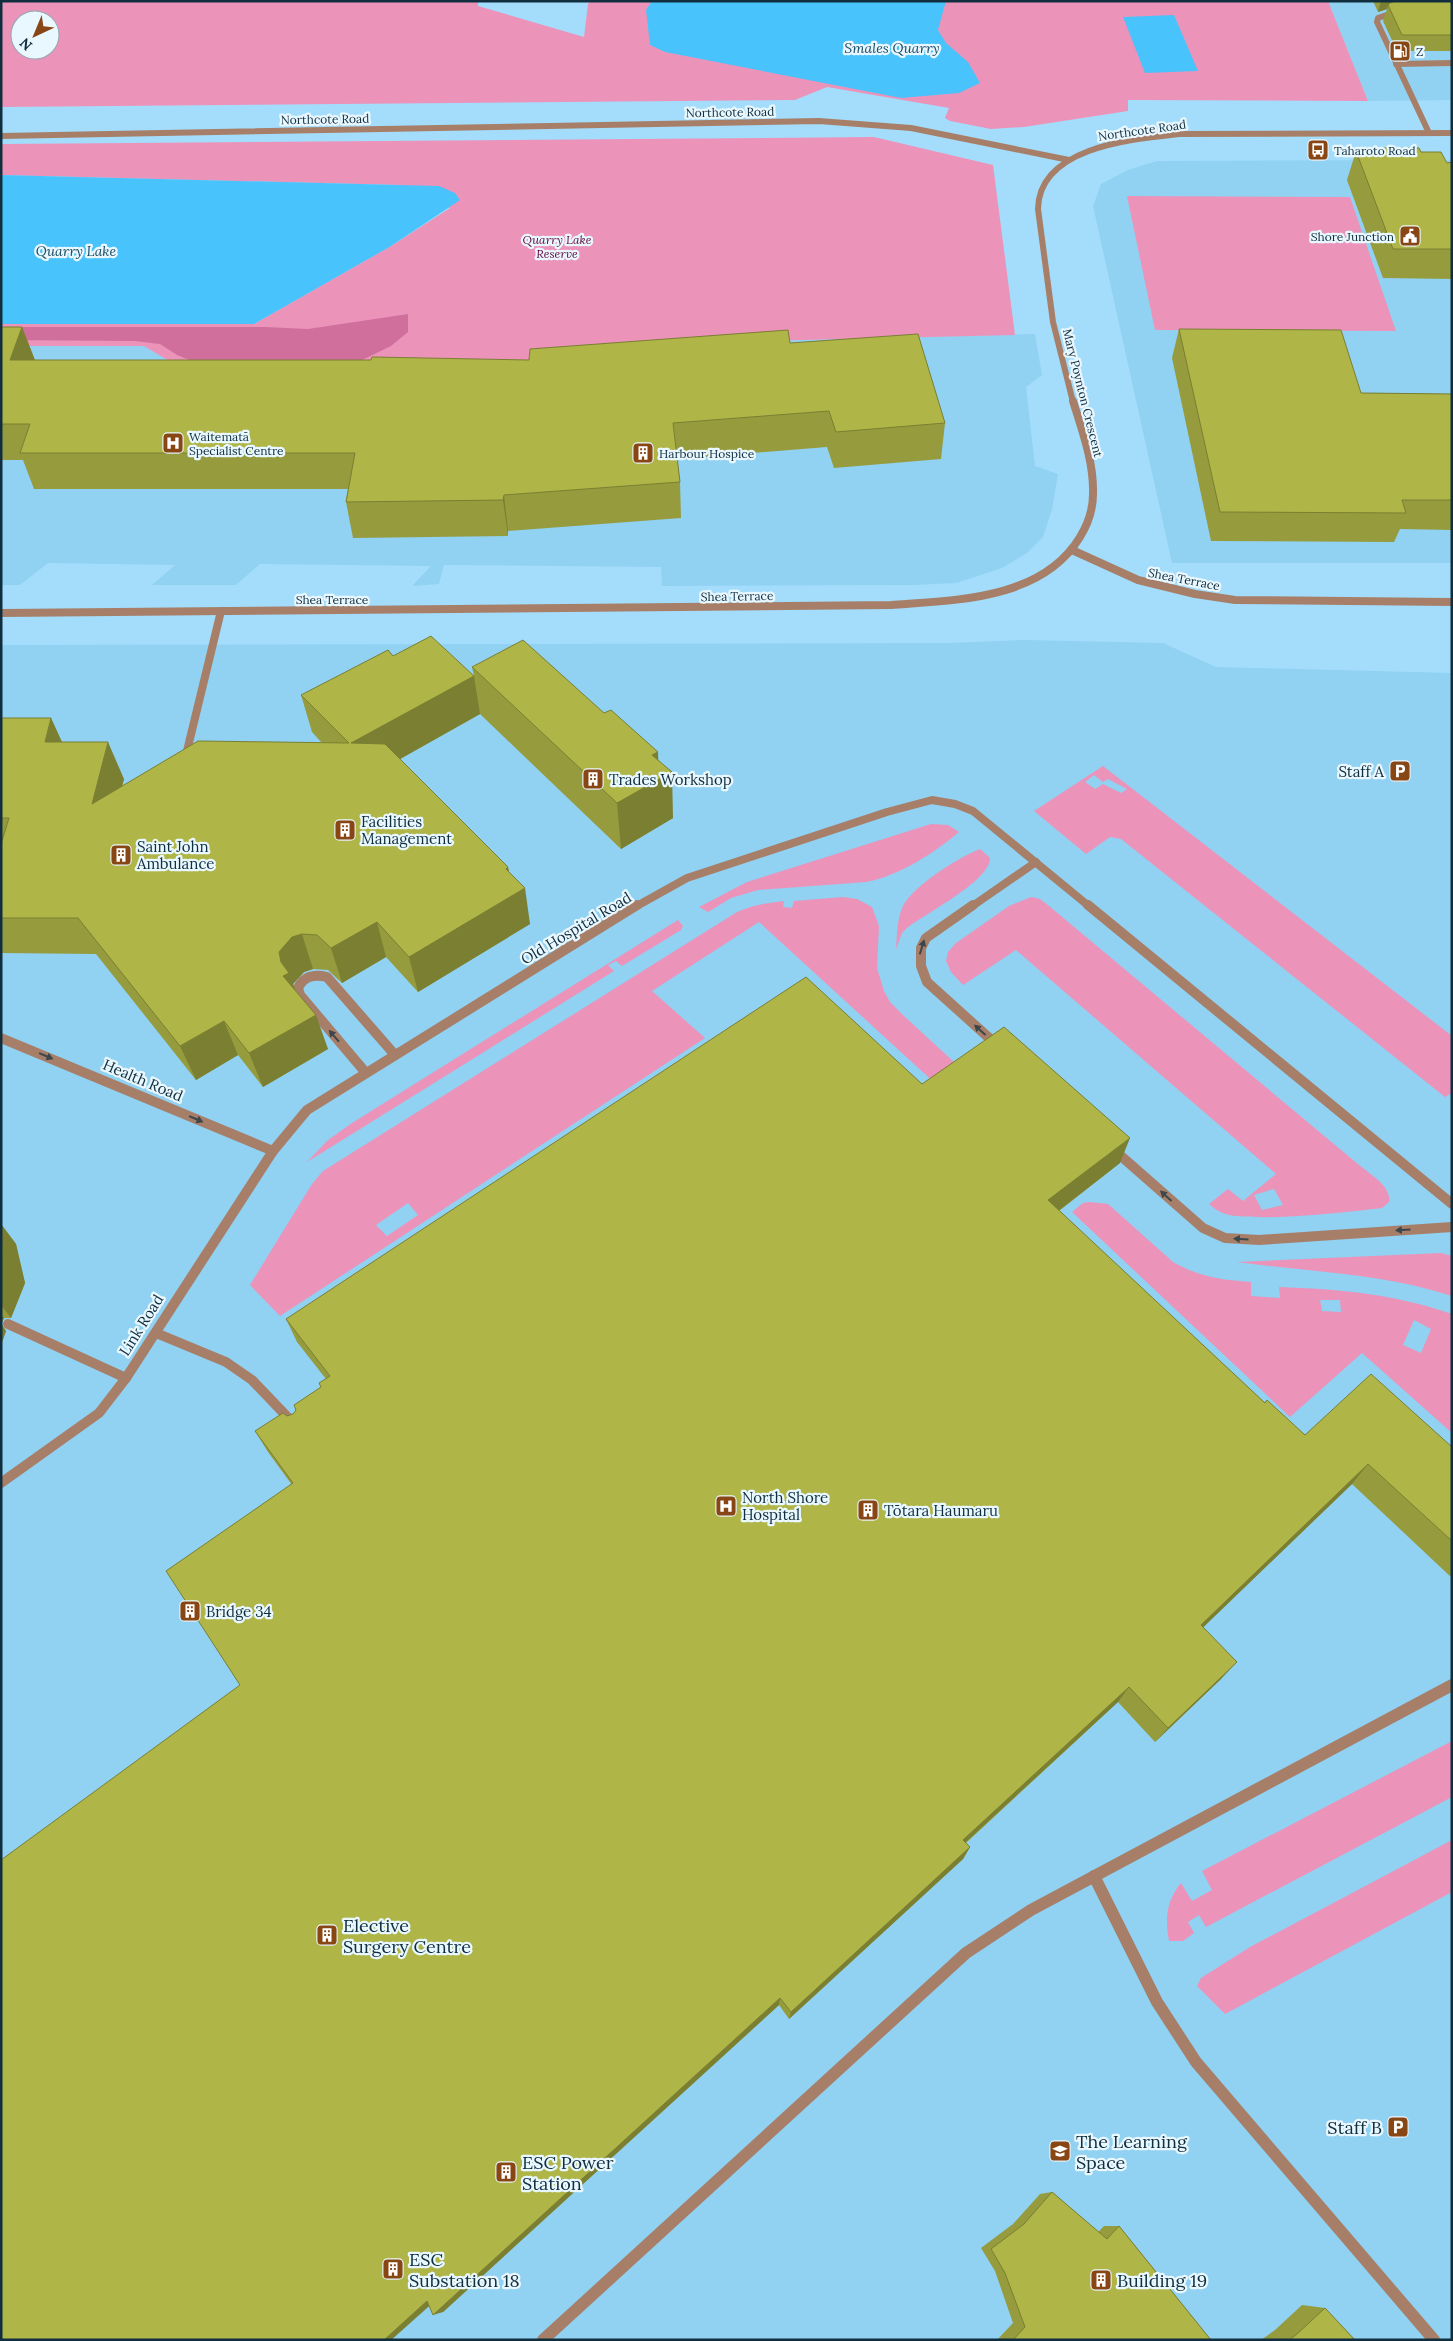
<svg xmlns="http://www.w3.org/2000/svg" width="1453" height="2341" font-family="Lora,serif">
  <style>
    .built { fill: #91d1f2 }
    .green { fill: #ec93ba; fill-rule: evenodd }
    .forest { fill: #d16f9c }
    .water { fill: #49c3fb }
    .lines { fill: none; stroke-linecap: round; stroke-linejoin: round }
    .lane-far3 { stroke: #a77f68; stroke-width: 6 }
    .lane-far2 { stroke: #a77f68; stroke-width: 8 }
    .lane-far1 { stroke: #a77f68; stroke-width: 10 }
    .lane { stroke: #a77f68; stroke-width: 12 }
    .street-far1 { stroke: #a77f68; stroke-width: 6 }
    .street { stroke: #a77f68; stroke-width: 8 }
    .wall { fill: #969c3d }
    .shaded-wall { fill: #7a7f32 }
    .building { fill: #afb547; stroke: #7a7f32 }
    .oneway { fill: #3d464a }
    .labels { text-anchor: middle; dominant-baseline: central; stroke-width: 4.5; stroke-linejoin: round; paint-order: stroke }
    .far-poi-label { font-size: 12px; fill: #102e3d; stroke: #e9f7ff; text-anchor: start }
    .far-street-label { font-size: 12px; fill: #102e3d; stroke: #e9f7ff }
    .far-park-label { font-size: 12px; font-style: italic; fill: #660b3f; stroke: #e9f7ff }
    .far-water-label { font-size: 14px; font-style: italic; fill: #1c4d65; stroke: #e9f7ff }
    .poi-label { font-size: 15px; fill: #102e3d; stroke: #e9f7ff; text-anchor: start }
    .street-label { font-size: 15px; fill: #102e3d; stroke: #e9f7ff }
    .near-poi-label { font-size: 18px; fill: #102e3d; stroke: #e9f7ff; text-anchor: start }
  </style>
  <rect width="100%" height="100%" fill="#a4ddfc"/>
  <g class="built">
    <path d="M1328,1H1452V100L1368,101Z"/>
    <path d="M1452,160V563H1172L1093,206L1101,184L1128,170L1157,161Z"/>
    <path d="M1035,334L1042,375L1026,387L1035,466L1058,474L1052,509L1043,537L1027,553L1002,568L956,583L915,585L662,586L661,567L444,565L439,584L412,586L431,566L260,564L236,585H152L175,565L48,563L20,585H1V346H144L184,370L599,345Z"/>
    <path d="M1024,640L1163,643L1216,667L1452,673V2340H1V645L950,643Z"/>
  </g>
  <g class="green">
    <path d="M1,1H478V6L584,37L588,4L591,1H1328L1368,101L1128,100V111L1024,127L991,129L950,121L945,118L949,108L827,87L795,100L1,107ZM20,20H50V50H20Z"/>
    <path d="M874,137L993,165L1015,335L600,345L561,372L184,370L144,346H1V324H254L391,246L450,208L399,185L1,175V144Z"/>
    <path d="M1127,196L1350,197L1396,331L1155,330Z"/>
    <path d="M1103,766L1452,1036V1093L1445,1097L1121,839L1110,837L1086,854L1034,811ZM1094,775L1103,782L1108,779L1127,789L1121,793L1103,784L1095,789L1085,782Z"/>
    <path d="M931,824L948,825L959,832C934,853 899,876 866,882L758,890L731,898L708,912L699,907L747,882Z"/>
    <path d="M980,849L990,858C990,881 926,913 907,928L902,933L896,949C897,936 897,918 903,906C913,886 959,857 980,849Z"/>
    <path d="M843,897L857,899L872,907L879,926L877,968L884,991L890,1002L904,1016L967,1074L974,1119L759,922L652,991L705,1038L280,1316L250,1285L312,1184L323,1171L737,912C753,905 767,903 784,901L783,907L792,908L794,901ZM408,1203L418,1215L387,1236L376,1225Z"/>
    <path d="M1031,897L1040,899L1049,906L1359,1165C1370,1174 1392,1187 1389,1202L1382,1208C1338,1213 1280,1220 1237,1216C1227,1216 1216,1211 1209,1204L1228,1189L1243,1201L1276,1174L1016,950L963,985L951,972L946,961L948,952L956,943L1009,906ZM1274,1189L1283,1205L1262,1210L1254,1195Z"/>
    <path d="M678,920L683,926L681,930L622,966L616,961L608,965L614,971L307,1162L328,1140L352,1123Z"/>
    <path d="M1090,1202L1108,1204L1173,1262C1199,1277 1222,1280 1251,1282V1296L1280,1298L1279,1287C1338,1289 1395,1294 1452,1314V1433L1362,1353L1290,1417L1072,1212L1083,1203ZM1320,1300H1340L1341,1312L1322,1311ZM1414,1320L1431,1329L1421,1353L1403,1345Z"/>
    <path d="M1441,1253L1452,1256V1296C1381,1273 1309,1272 1237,1262Z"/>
    <path d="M1452,1741V1797L1206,1927L1199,1915L1188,1922L1194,1933L1183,1941H1169C1165,1918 1166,1902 1181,1883L1192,1901L1212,1890L1202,1871Z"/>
    <path d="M1452,1840V1892L1225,2014L1197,1986L1201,1978L1250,1947Z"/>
  </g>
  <path class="forest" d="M408,314V332L391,346L358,362L204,366L177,355L160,344L135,341L1,340V327H265L308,329Z"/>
  <g class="water">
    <path d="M652,1H946L938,30L946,43L968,62L980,83L959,93L901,98L665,52L650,45L646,10Z"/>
    <path d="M1174,15L1198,71L1145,73L1123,17Z"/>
    <path d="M1,175L439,186L455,193L460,200L391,246L254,324H1Z"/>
  </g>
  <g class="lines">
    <g class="lane-far3">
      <path d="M1398,11L1378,18L1377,22L1429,133"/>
      <path d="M1396,64L1452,63"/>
    </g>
    <g class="lane-far2">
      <path d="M186,755L221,611"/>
      <path d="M635,907L687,878L887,812L932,800L955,804L973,811L1090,907"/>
      <path d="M971,907L1036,862"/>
    </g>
    <g class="lane-far1">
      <path d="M973,905L926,938L921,948V966L927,982L998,1046"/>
      <path d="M1088,905L1452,1204"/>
      <path d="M1,1038L273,1151"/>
      <path d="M366,1073L300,995L298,988C304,976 314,974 327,977L395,1055"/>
      <path d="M1113,1149L1203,1228L1225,1238L1259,1240L1452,1227"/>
      <path d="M8,1324L126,1378"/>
      <path d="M156,1333L226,1362L252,1380L296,1426"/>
      <path d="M1,1483L99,1413L126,1378L273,1151L307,1110L637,905"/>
    </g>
    <g class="lane">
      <path d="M1094,1876L1157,2002L1196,2062L1434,2340"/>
      <path d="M543,2340L966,1953L1031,1910L1452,1685"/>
    </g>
    <g class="street-far1">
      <path d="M1,136L819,121L911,128L1069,160"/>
      <path d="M1073,402L1053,322L1038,209C1039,147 1132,139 1179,134L1452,133"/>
    </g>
    <g class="street">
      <path d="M1072,550L1138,580L1195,594L1235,600L1452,602"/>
      <path d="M1,613L891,605C956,600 1042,600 1080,537C1088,524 1093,509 1093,494C1094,462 1082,430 1073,401"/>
    </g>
  </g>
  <g class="wall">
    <path d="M1373,1H1452V51H1397L1383,21L1387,9L1378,12Z"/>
    <path d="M1361,148L1421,152L1447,163L1452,162V279L1383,278L1347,180L1356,151H1360Z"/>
    <path d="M1,327H22L35,360H529L790,343L945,423L941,459L834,468L827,447L677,459L680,482L681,518L508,531V536L353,538L346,502L348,489H34L23,460H1Z"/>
    <path d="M1179,329L1361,393L1452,394V530L1400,529L1394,542L1211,541L1172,358Z"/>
    <path d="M393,656L474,676L472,667L604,713L658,752V760L673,818L621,849L480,714L400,759L508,867L509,872L530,924L418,992L386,957L342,983L328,970L313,969L304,972L293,984L296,991L328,1049L263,1087L238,1055L196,1080L96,954L1,953V718H51L62,742L124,779L122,786L322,743L312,732L301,695Z"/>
    <path d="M922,1084L1120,1163L1059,1211L1265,1403L1305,1435L1452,1447V1578L1352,1484L1203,1627L1222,1678L1155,1742L1118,1702L966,1843L970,1847L963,1859L789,2019L779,2005L443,2312L429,2306L391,2340H1L240,1685L292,1485L268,1452L255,1431L287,1416L293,1414L321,1387L326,1379L297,1342L286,1319Z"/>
    <path d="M1,1224L16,1244L25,1283L11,1318H4L2,1322V1325L6,1331L1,1345Z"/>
    <path d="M1052,2192L1098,2232L1104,2226H1119L1211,2340H997L1013,2323L995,2271L981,2248L1013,2224L1040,2194Z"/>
    <path d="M1302,2305L1325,2308L1355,2340H1261L1275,2330Z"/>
  </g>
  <g class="shaded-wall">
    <path d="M1381,1H1393L1391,7L1388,5L1387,9L1378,12Z"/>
    <path d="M22,327L36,363L10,360Z"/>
    <path d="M504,495L508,531V536L503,500Z"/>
    <path d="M474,676L480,714L361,781L351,743Z"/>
    <path d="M51,718L68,756L45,742Z"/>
    <path d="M108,742L124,779L108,841L92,804Z"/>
    <path d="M658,752L659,779L672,772L673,818L621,849L617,803L652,755Z"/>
    <path d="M508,867L513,895L525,888L530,924L418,992L409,957Z"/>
    <path d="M377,922L386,957L342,983L331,948Z"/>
    <path d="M302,934L313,969L304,972L293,984L302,1007L283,976L279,952L292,937Z"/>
    <path d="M316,1015L328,1049L263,1087L249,1053Z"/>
    <path d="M224,1021L238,1055L196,1080L180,1046Z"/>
    <path d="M1130,1138L1120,1163L1040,1225L1048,1200Z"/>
    <path d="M1,1224L16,1244L25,1283L11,1318L1,1305Z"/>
    <path d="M1,1314L4,1318L2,1322V1325L6,1331L1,1345Z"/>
    <path d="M1368,1464L1352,1484L1188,1642L1201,1625Z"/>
    <path d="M1237,1662L1222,1678L1155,1742L1168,1728Z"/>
    <path d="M1129,1687L1118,1702L956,1851L963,1840Z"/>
    <path d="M970,1847L963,1859L789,2019L791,2012Z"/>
    <path d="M780,1998L779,2005L443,2312L433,2315Z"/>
    <path d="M437,2299L391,2340H384L427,2301Z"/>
  </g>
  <g class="building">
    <path d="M1395,1H1452V35H1402L1388,5L1390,3Z"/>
    <path d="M1361,148H1419L1421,152H1441L1447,163L1452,162V249H1393L1356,151H1362Z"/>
    <path d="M1,327H22L10,360H371L372,357L529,360L530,349L788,330L790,343L918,334L945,423L836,432L829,411L673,423L680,482L504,495L503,500L346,502L355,453H20L30,424H1Z"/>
    <path d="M1179,329L1341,330L1361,393L1452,394V500H1402L1406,513L1220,512Z"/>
    <path d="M431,636L474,676L351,743L385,744L508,867L506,869L525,888L409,957L377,922L331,948L317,935L302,934L292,937L279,952L281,962L289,973L283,976L316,1015L249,1053L224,1021L180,1046L78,918H1V844L9,818H1V718H51L45,742H108L92,804L198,741L349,743L301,695L388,650L393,656Z"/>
    <path d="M523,640L604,713L611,710L658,752L652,755L672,772L617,803L472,667Z"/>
    <path d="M806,977L922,1084L1004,1027L1130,1138L1048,1200L1265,1403L1267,1400L1305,1435L1371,1374L1452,1447V1541L1368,1464L1201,1625L1237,1662L1168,1728L1129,1687L963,1840L970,1847L791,2012L780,1998L433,2315L427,2301L384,2340H1V1860L240,1685L166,1571L293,1483L255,1431L283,1413L287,1416L293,1414L296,1410L294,1405L321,1387L319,1383L330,1376L286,1319Z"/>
    <path d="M1,1245L3,1253L1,1257Z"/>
    <path d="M1052,2192L1107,2239L1119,2226L1211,2340H1013L1025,2327L1005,2273L991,2249L1024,2224Z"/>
    <path d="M1325,2308L1355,2340H1289L1297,2334Z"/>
  </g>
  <defs><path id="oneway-solid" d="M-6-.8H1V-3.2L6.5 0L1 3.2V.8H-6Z" transform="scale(1.25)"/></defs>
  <g class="oneway">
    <use href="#oneway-solid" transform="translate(922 947) rotate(-73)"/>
    <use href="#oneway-solid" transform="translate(980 1030) rotate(-138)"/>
    <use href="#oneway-solid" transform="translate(334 1036) rotate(-131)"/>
    <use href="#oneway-solid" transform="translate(46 1056) rotate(23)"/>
    <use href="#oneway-solid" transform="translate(196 1119) rotate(23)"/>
    <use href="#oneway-solid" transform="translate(1166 1196) rotate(-138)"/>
    <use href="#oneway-solid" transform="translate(1403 1230) rotate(176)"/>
    <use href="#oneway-solid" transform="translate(1241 1239) rotate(-176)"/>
  </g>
  <defs>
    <g id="fuel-square" transform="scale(1.125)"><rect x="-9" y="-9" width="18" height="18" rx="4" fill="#884614" stroke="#e9f7ff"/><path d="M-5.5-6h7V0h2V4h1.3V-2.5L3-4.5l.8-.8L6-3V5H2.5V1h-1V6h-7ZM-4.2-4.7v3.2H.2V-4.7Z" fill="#fff"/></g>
    <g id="bus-square" transform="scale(1.125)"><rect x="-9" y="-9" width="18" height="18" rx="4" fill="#884614" stroke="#e9f7ff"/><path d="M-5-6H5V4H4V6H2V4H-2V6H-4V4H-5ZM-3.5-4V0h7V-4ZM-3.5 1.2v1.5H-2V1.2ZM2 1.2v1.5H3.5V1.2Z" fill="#fff"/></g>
    <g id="civic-square" transform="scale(1.125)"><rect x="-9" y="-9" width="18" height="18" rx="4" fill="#884614" stroke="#e9f7ff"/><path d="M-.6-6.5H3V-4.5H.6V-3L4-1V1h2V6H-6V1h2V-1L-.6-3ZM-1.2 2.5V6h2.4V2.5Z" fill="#fff"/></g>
    <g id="hospital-square" transform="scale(1.125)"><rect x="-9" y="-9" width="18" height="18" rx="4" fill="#884614" stroke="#e9f7ff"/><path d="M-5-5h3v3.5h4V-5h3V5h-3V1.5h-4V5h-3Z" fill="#fff"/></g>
    <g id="building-square" transform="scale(1.125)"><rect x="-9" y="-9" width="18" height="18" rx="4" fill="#884614" stroke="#e9f7ff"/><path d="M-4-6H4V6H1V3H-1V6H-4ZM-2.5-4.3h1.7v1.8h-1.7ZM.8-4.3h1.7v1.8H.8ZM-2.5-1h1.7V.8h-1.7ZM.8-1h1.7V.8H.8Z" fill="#fff"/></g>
    <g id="parking-square" transform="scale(1.125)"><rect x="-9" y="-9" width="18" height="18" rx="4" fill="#884614" stroke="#e9f7ff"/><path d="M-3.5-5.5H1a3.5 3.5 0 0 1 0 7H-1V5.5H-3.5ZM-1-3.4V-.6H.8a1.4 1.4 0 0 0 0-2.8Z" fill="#fff"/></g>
    <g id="school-square" transform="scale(1.125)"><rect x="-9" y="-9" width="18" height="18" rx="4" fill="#884614" stroke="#e9f7ff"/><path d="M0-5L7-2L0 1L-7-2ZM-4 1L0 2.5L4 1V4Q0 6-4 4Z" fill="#fff"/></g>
  </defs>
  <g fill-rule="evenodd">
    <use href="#fuel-square" x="1400" y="51"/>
    <use href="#bus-square" x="1318" y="150"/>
    <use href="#civic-square" x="1410" y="236"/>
    <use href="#hospital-square" x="173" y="443"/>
    <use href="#building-square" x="643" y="453"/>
    <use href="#parking-square" x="1400" y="771"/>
    <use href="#building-square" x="593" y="779"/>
    <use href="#building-square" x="345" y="830"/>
    <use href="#building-square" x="121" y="855"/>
    <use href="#hospital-square" x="726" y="1506"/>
    <use href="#building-square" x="868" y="1510"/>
    <use href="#building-square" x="190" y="1611"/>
    <use href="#building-square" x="327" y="1935"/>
    <use href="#parking-square" x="1398" y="2127"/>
    <use href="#school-square" x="1060" y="2151"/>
    <use href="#building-square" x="506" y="2172"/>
    <use href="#building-square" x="393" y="2269"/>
    <use href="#building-square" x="1101" y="2280"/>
  </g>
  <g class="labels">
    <g class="far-poi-label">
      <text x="1416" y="51">Z</text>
      <text x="1334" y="150">Taharoto Road</text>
      <text x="1394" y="236" text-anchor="end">Shore Junction</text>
      <text x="189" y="436">Waitematā<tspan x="189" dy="14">Specialist Centre</tspan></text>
      <text x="659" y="453">Harbour Hospice</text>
    </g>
    <g class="far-street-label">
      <text transform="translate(730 112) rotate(-1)">Northcote Road</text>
      <text transform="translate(325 119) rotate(-1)">Northcote Road</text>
      <text transform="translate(1142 130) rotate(-8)">Northcote Road</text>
      <text transform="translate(1083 393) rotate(76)">Mary Poynton Crescent</text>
      <text transform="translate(1184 579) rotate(11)">Shea Terrace</text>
      <text transform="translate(737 596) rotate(-1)">Shea Terrace</text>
      <text x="332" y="599">Shea Terrace</text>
    </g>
    <g class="far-park-label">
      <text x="557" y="239">Quarry Lake<tspan x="557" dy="14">Reserve</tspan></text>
    </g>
    <g class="far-water-label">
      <text x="892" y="48">Smales Quarry</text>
      <text x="76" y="251">Quarry Lake</text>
    </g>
    <g class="poi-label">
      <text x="1384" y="771" text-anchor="end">Staff A</text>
      <text x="609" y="779">Trades Workshop</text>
      <text x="361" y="821">Facilities<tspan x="361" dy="17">Management</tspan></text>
      <text x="137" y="846">Saint John<tspan x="137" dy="17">Ambulance</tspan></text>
      <text x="742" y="1497">North Shore<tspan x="742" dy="17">Hospital</tspan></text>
      <text x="884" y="1510">Tōtara Haumaru</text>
      <text x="206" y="1611">Bridge 34</text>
    </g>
    <g class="street-label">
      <text transform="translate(576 928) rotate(-31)">Old Hospital Road</text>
      <text transform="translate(143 1080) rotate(23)">Health Road</text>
      <text transform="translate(141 1325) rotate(-58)">Link Road</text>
    </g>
    <g class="near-poi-label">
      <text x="343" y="1925">Elective<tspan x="343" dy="21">Surgery Centre</tspan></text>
      <text x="1382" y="2127" text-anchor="end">Staff B</text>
      <text x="1076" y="2141">The Learning<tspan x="1076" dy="21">Space</tspan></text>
      <text x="522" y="2162">ESC Power<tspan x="522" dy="21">Station</tspan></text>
      <text x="409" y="2259">ESC<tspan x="409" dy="21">Substation 18</tspan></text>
      <text x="1117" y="2280">Building 19</text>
    </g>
  </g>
  <rect width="1453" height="2341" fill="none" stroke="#102e3d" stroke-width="5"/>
  <g transform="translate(35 35) rotate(224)"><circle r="24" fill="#e9f7ff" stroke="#92a7b1"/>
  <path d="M0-4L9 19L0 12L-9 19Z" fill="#884614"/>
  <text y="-8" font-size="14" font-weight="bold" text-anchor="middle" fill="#102e3d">N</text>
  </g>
</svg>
